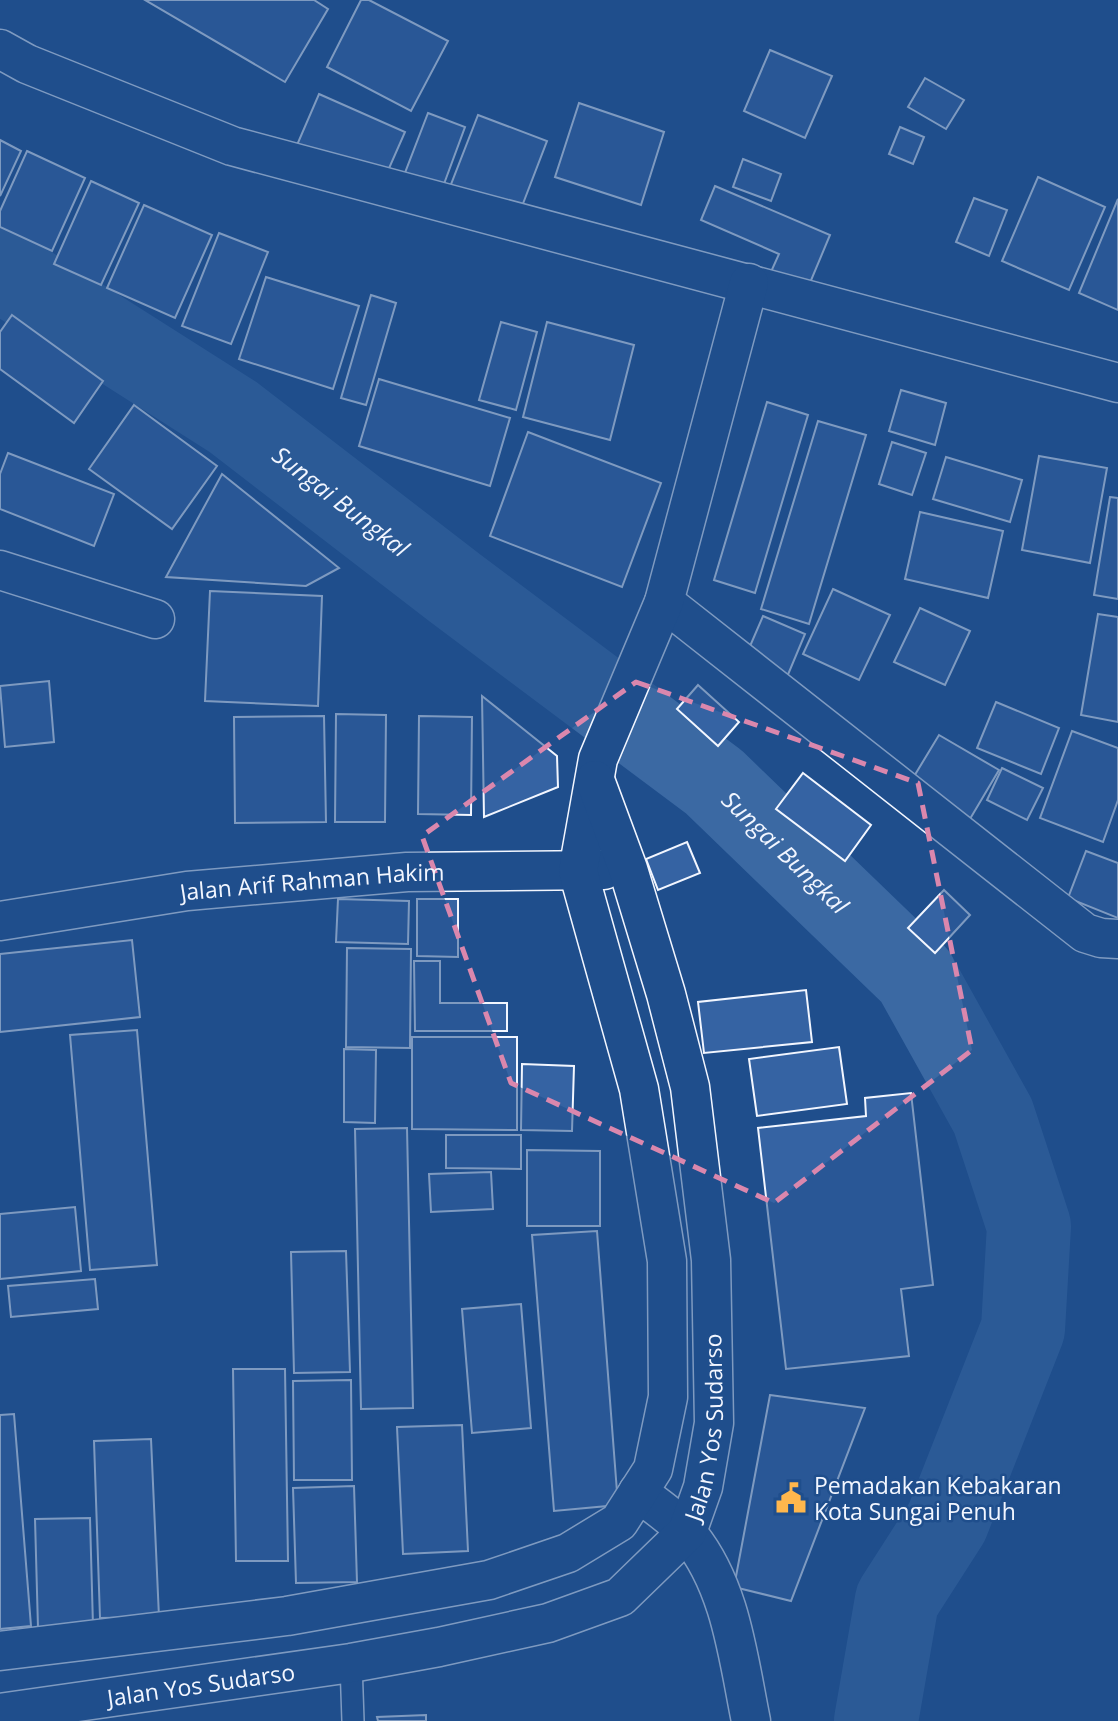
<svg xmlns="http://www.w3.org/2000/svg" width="1118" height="1721" font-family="'Open Sans',sans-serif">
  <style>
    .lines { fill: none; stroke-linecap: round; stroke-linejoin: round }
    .river { stroke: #3b69a3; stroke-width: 84 }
    .building { fill: #3563a3; stroke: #f2f6ff; stroke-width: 2 }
    .lane-casing { stroke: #f2f6ff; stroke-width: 24 }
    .street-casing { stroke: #f2f6ff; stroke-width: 41 }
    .secondary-casing { stroke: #f2f6ff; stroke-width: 41 }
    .lane { stroke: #1f4e8c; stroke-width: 21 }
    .street { stroke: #1f4e8c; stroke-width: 38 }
    .secondary { stroke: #1f4e8c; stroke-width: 38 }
    .marked { fill: none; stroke: #da87ad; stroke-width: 5; stroke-dasharray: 14 9; stroke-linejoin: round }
    .labels { text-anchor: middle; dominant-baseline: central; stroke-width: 5; stroke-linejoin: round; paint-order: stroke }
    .street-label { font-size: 23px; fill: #f2f6ff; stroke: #1f4e8c }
    .poi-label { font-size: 23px; fill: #f2f6ff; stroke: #1f4e8c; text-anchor: start }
    .water-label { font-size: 24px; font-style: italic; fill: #f2f6ff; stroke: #1f4e8c }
  </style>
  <rect width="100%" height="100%" fill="#1f4e8c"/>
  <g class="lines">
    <path class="river" id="s1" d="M0,269L233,417L455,588L714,782L915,976L993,1116L1029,1226L1023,1329L947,1522L897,1600L876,1721"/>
  </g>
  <g class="building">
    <path d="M145,0H314L328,9L285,82Z"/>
    <path d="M361,0H369L448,41L411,111L327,67Z"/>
    <path d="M770,50L832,76L805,138L744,111Z"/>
    <path d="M925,78L964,100L946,129L908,107Z"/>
    <path d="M319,94L405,132L383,182L297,145Z"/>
    <path d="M579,103L664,132L641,205L555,177Z"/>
    <path d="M428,113L465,127L441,192L403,178Z"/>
    <path d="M478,115L547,141L519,214L450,187Z"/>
    <path d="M900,127L924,137L913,164L889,154Z"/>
    <path d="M0,140L21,151L0,196Z"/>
    <path d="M27,151L85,178L52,251L0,227V211Z"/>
    <path d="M743,159L781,174L771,201L733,187Z"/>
    <path d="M1038,177L1105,207L1069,290L1002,261Z"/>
    <path d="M91,181L139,203L101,285L54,264Z"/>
    <path d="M715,186L830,235L807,290L770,274L779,254L701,220Z"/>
    <path d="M974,198L1007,210L989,256L956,242Z"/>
    <path d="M1118,199V310L1079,293Z"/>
    <path d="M144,205L212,235L175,318L107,288Z"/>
    <path d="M219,233L268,252L231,344L182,326Z"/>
    <path d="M266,277L359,306L333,389L239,359Z"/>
    <path d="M371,295L396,303L366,405L341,398Z"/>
    <path d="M12,315L103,381L74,423L0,369V332Z"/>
    <path d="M501,322L537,332L516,410L479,400Z"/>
    <path d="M547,322L634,345L610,440L523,417Z"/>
    <path d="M379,379L510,418L490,486L359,446Z"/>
    <path d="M901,390L946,403L935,445L889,431Z"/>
    <path d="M767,402L808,415L755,593L714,580Z"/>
    <path d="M134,405L217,466L172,529L89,469Z"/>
    <path d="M818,421L866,435L809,624L761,609Z"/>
    <path d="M528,432L661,483L622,587L490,536Z"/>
    <path d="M892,442L926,453L912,495L879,484Z"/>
    <path d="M8,453L114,494L94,546L0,509V474Z"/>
    <path d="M1039,456L1107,468L1090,563L1022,550Z"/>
    <path d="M946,457L1022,480L1010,522L933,499Z"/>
    <path d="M222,474L339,568L306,586L166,577Z"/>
    <path d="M1110,497L1118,498V599L1094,595Z"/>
    <path d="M920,512L1003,531L988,598L905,579Z"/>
    <path d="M833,589L890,615L859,680L803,654Z"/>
    <path d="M210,591L322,596L318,706L205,701Z"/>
    <path d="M920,608L970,631L945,685L894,662Z"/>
    <path d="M1098,614L1118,617V722L1081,715Z"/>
    <path d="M763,616L805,634L787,677L744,660Z"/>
    <path d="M49,681L54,742L5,747L0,686Z"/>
    <path d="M698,685L739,722L718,746L677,709Z"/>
    <path d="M482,696L557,756L558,787L484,817Z"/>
    <path d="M996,702L1059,728L1041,774L977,748Z"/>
    <path d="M336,714L386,715L385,822H335Z"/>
    <path d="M324,716L326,822L235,823L234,717Z"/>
    <path d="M419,716L472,717L471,815L418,814Z"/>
    <path d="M1072,731L1118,748V800L1103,842L1040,818Z"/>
    <path d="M939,735L999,770L967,824L907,788Z"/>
    <path d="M1002,768L1043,788L1027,820L987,800Z"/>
    <path d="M803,773L871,825L845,861L776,809Z"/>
    <path d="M687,842L700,873L658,890L646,859Z"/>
    <path d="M1086,851L1118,863V918L1068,898Z"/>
    <path d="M944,890L970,915L935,953L908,928Z"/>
    <path d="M338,899L409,901L408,944L336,942Z"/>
    <path d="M417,899H458V957L417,956Z"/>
    <path d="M132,940L140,1017L0,1032V954Z"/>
    <path d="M347,948L411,949L410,1048L346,1047Z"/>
    <path d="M414,961H440V1003H507V1031H415Z"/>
    <path d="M806,990L812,1042L704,1053L698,1002Z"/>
    <path d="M137,1030L157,1265L90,1270L70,1035Z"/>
    <path d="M412,1037H517V1130L412,1129Z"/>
    <path d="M839,1047L847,1104L757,1116L749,1059Z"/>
    <path d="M344,1049L376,1050L375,1123L344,1122Z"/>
    <path d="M522,1064L574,1066L572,1131L521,1130Z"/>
    <path d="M911,1093L933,1285L901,1289L909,1356L786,1369L758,1128L866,1116L865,1098Z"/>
    <path d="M407,1128L413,1408L361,1409L355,1129Z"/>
    <path d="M446,1135H521V1169L446,1168Z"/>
    <path d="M527,1150L600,1151V1226H527Z"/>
    <path d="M491,1172L493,1209L431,1212L429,1174Z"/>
    <path d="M75,1207L81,1271L0,1279V1214Z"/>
    <path d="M597,1231L618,1505L554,1511L532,1235Z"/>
    <path d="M346,1251L350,1372L294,1373L291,1252Z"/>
    <path d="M95,1279L98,1309L11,1317L8,1286Z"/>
    <path d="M521,1304L531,1428L472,1433L462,1309Z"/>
    <path d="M233,1369H285L288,1561H236Z"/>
    <path d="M351,1380L352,1480H294L293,1381Z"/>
    <path d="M770,1395L865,1408L791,1601L734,1587Z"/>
    <path d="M14,1414L31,1626L0,1629V1415Z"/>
    <path d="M462,1425L468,1551L403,1554L397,1427Z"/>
    <path d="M151,1439L159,1617L100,1618L94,1441Z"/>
    <path d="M354,1486L357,1582L296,1583L293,1488Z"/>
    <path d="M90,1518L93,1626L38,1628L35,1519Z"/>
    <path d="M426,1715V1721H378L377,1717Z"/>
  </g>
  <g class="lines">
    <g class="lane-casing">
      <path id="lane" d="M351,1663L353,1721"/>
    </g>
    <g class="street-casing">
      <g id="street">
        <path d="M0,570L155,619"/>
        <path d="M664,602L1085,933L1101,938L1118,939"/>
      </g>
    </g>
    <g class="secondary-casing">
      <g id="secondary">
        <path d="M0,49L27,64L232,146L1118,383"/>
        <path id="s2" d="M0,921L187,891L407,872L604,870"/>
        <path d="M638,1492C654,1505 675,1518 688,1534C731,1586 738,1657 751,1721"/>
        <path d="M0,1651L287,1616L489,1580L568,1553L619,1522L653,1469L668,1397L667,1261L639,1089L578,871L598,759L664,602L749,283"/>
        <path id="s3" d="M0,1713L351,1663L439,1647L548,1623L620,1597L687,1532L703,1487L714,1423L711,1260L690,1087L666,994L628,869L595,780"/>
      </g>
    </g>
    <use href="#lane" class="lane"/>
    <use href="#street" class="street"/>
    <use href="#secondary" class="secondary"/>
  </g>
  <path d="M0 0H1118V1721H0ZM636,682L918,783L972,1050L774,1203L511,1083L422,836Z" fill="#1f4e8c" fill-opacity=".55" fill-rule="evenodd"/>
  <path class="marked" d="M636,682L918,783L972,1050L774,1203L511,1083L422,836Z"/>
  <defs>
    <g id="civic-bare" transform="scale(2.415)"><path d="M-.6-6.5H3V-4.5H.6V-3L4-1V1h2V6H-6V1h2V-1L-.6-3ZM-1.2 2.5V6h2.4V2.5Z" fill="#ffb74d" stroke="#1f4e8c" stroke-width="2.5" paint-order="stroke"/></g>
  </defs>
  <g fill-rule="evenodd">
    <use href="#civic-bare" x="791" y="1498"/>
  </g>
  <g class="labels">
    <g class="street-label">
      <text stroke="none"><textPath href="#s2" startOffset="315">Jalan Arif Rahman Hakim</textPath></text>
      <text stroke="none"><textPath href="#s3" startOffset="833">Jalan Yos Sudarso</textPath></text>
      <text stroke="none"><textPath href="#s3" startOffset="203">Jalan Yos Sudarso</textPath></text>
    </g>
    <g class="poi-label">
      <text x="814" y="1485">Pemadakan Kebakaran<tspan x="814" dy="26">Kota Sungai Penuh</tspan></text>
    </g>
    <g class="water-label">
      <text stroke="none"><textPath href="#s1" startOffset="413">Sungai Bungkal</textPath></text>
      <text stroke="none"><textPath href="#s1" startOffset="980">Sungai Bungkal</textPath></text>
    </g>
  </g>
</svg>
